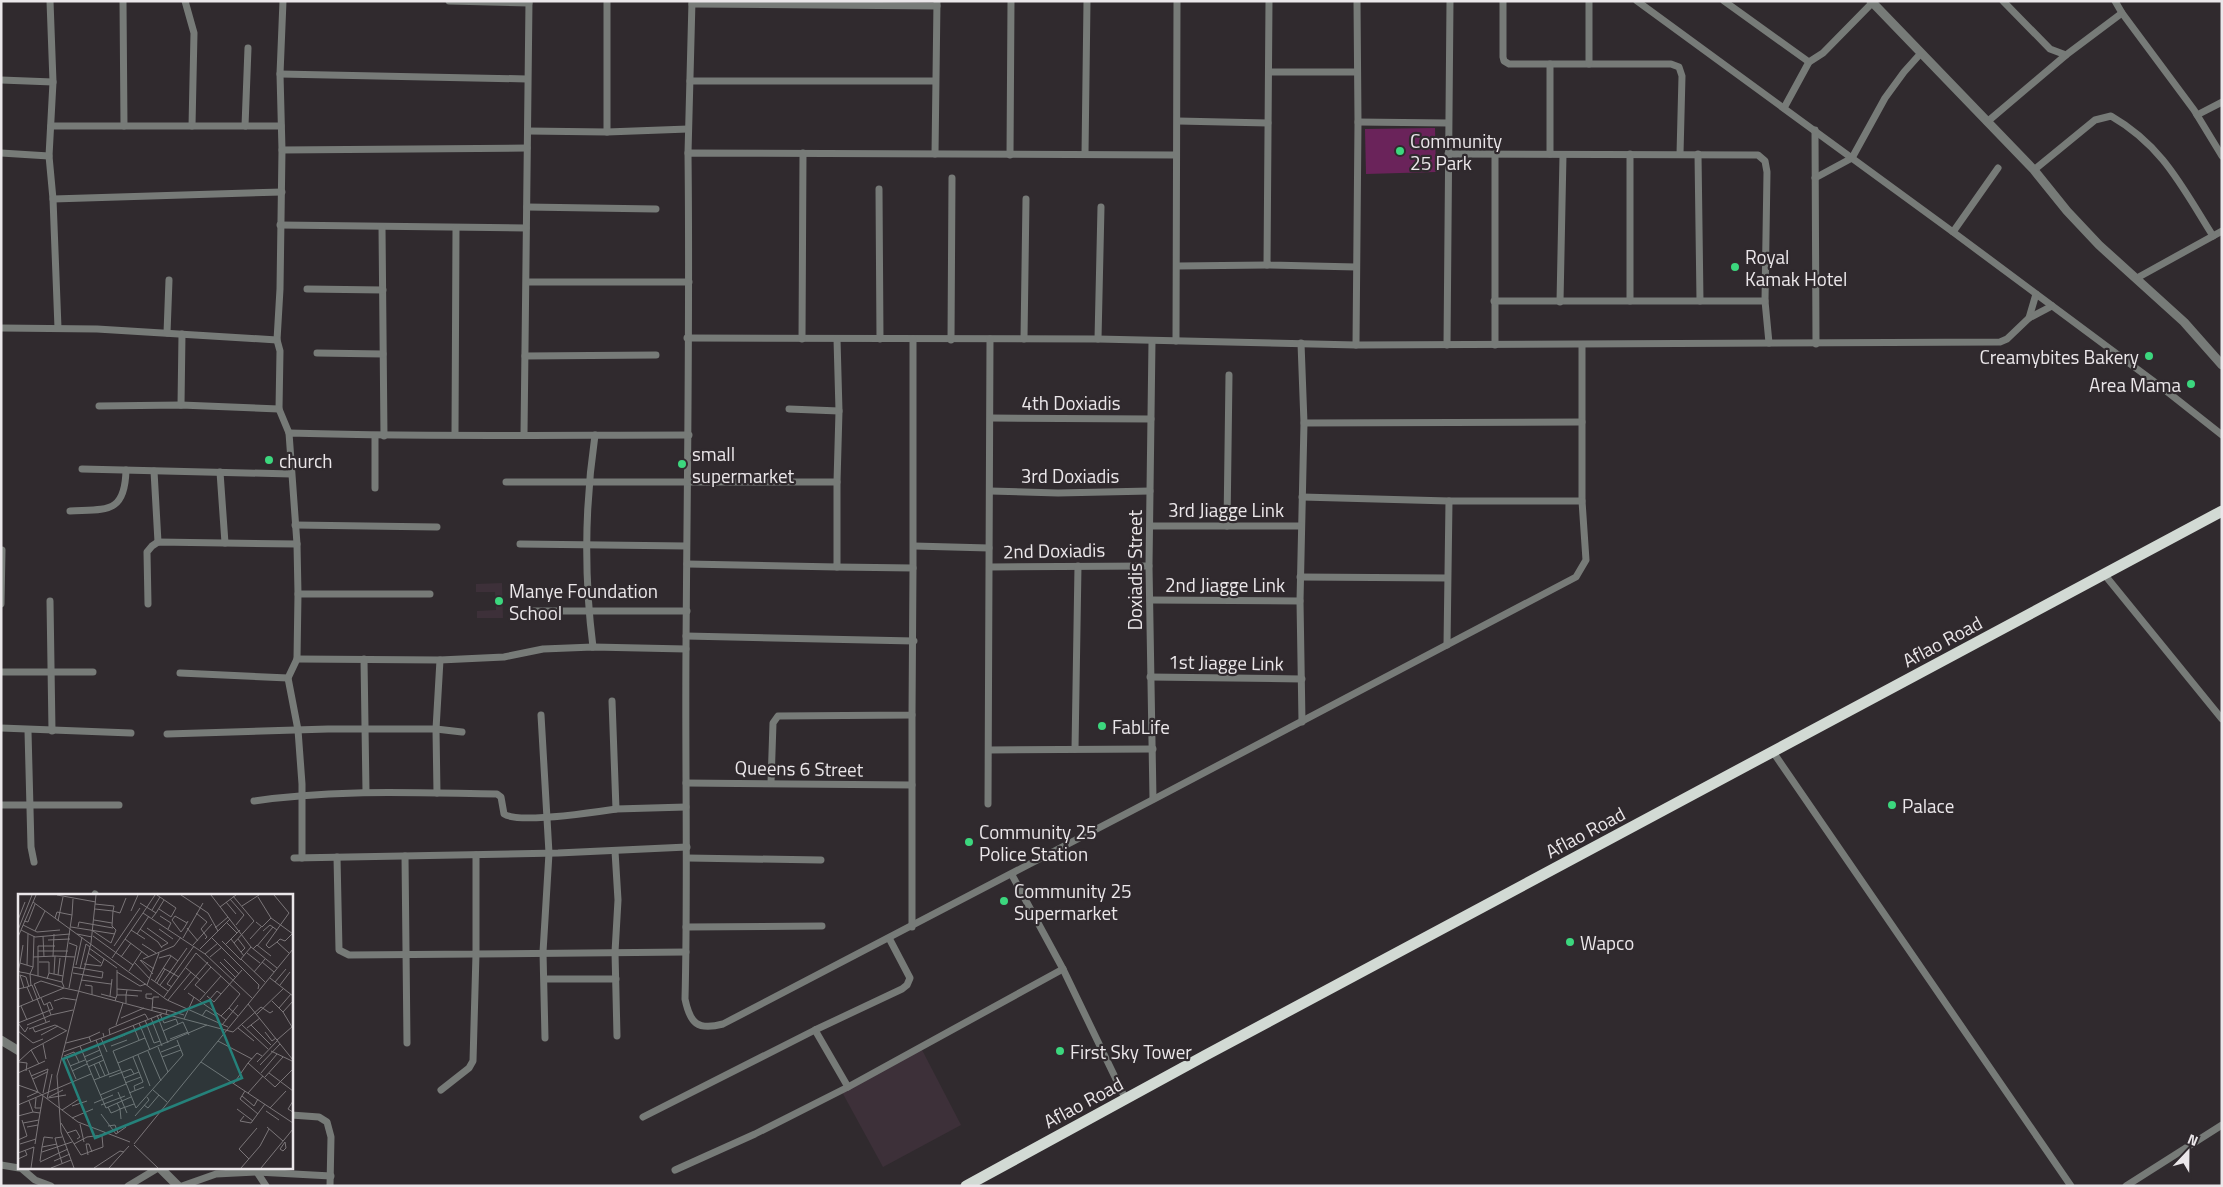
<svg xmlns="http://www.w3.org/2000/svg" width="2223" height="1187" font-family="'Titillium Web',sans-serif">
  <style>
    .built { fill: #3d3039 }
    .green { fill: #6a235a }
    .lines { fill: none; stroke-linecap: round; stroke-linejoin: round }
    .minor { stroke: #777b78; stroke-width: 7 }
    .tertiary { stroke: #777b78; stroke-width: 9 }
    .trunk { stroke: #d2dad4; stroke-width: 11 }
    .poi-dot { fill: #3cd77e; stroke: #302a2e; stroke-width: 2 }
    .labels { text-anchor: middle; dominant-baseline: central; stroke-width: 4.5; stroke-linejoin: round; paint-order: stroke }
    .poi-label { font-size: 19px; fill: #ebe7ea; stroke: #302a2e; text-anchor: start }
    .street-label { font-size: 19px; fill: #ebe7ea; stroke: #302a2e }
    .inset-road { fill: none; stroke: #7b7679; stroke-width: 1 }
    .view { fill: #25817a; fill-opacity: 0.15; stroke: #25817a; stroke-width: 2.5 }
    .inset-edge { fill: none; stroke: #ebe7ea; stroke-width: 2.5 }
  </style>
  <rect width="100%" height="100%" fill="#302a2e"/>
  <g class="built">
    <path d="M502,583L503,618H477V611L496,610L495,592H476V584Z"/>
    <path d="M921,1048L961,1125L883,1167L842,1092Z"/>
  </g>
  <path class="green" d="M1435,128L1436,172L1366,174L1365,129Z"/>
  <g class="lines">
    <g class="minor">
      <path d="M50,1L53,82L49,156L53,199L58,328"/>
      <path d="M123,1L124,126"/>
      <path d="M185,1L194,33L192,126"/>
      <path d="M283,1L280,74L282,150L280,289L277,340L280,351L279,409L289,433"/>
      <path d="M449,1L529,3"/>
      <path d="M607,1V132"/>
      <path d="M1269,1L1267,265L1356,267"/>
      <path d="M1503,1V57L1504,61L1509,64H1671L1679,67L1682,76L1680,154"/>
      <path d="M1637,1L1953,232L2160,386L2222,435"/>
      <path d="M1724,1L1809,62"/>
      <path d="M2003,1L2050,49L2066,55"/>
      <path d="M2115,1L2122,13L2194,110L2222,156"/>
      <path d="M692,4L937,6"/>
      <path d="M1550,64V154"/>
      <path d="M1589,64V1"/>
      <path d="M1269,72H1357"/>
      <path d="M280,74L527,79"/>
      <path d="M1,80L53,82"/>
      <path d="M690,81H935"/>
      <path d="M1784,108L1809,62L1823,53L1874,1"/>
      <path d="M2197,115L2222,102"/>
      <path d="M1178,121L1268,123"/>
      <path d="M1358,122L1448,123"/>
      <path d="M1987,122L2066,55L2122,13"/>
      <path d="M51,126H281"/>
      <path d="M245,126L248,48"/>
      <path d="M1815,130L1816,344"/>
      <path d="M528,131L607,132L688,129"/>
      <path d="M282,150L527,148"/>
      <path d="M1,153L49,156"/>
      <path d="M688,153L692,1"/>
      <path d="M935,154L937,1"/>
      <path d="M1085,154L1087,1"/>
      <path d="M1448,154L1758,155L1765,161L1767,172L1765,301L1769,343"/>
      <path d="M1495,154V345"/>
      <path d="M1630,154V301"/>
      <path d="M1698,154L1700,301"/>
      <path d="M1010,155L1011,1"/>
      <path d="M1176,155L688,153C690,319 687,485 686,650C685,766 688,883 685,999C690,1023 697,1031 723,1024C1008,877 1292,726 1576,577L1586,560L1582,501V345"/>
      <path d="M2034,170L2095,120L2111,116C2163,146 2182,187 2213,236"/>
      <path d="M1815,178L1852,158L1885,98L1904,72L1921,53"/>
      <path d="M879,189L880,339"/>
      <path d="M53,199L282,192"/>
      <path d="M527,207L656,209"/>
      <path d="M280,225L526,228"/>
      <path d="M382,227L384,436"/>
      <path d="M1953,232L1998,168"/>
      <path d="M1178,266L1267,265"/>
      <path d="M2137,278L2222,231"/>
      <path d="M527,282H689"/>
      <path d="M307,289L383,290"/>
      <path d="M1494,301H1765"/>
      <path d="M1560,302L1563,155"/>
      <path d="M2029,318L2036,294"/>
      <path d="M1,328L97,329L277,340"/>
      <path d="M167,333L169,280"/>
      <path d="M687,338L1098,339L1356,345L2000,342L2007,339L2029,318L2052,306"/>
      <path d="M802,339L803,153"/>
      <path d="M837,339L839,411L837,482"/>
      <path d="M1024,339L1026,199"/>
      <path d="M1098,339L1101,207"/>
      <path d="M951,340L952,178"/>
      <path d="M1152,341L1149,566L1153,799"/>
      <path d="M1176,341L1177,1"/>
      <path d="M1301,343L1304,423L1300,601L1302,722"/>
      <path d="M1356,345L1358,122L1357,1"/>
      <path d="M1447,345L1450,1"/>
      <path d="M317,353L383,354"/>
      <path d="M525,356L656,355"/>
      <path d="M181,405L182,334"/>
      <path d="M99,406L181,405L279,409"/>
      <path d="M789,409L839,411"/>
      <path d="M991,418L1151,419"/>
      <path d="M1304,423L1582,422"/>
      <path d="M455,434L456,228"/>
      <path d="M524,435L529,1"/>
      <path d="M82,469L291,474"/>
      <path d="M154,471L158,542"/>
      <path d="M220,472L225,543"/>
      <path d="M506,482H837V567L687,564"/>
      <path d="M375,488V436"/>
      <path d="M990,491L1058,493L1150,491"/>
      <path d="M1302,497L1449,501H1582"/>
      <path d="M70,511C107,509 125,514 126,470"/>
      <path d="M295,525L437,527"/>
      <path d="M1151,526H1301"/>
      <path d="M1227,526L1229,375"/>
      <path d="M520,544L686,546"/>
      <path d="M914,546L989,548"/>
      <path d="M990,567L1149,566"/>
      <path d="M913,568V339"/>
      <path d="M2104,574L2222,719"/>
      <path d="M1300,577L1447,578"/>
      <path d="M298,594H430"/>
      <path d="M1150,600L1300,601"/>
      <path d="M50,601L52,731"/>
      <path d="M1,604L2,550"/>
      <path d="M148,604L147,552L152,546L158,542L297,544"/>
      <path d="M533,611H687"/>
      <path d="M686,636L914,641"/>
      <path d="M1447,645L1449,501"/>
      <path d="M593,647C584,577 585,504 595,435"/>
      <path d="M297,659L440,660L504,657L543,649L593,647L686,649"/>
      <path d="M364,659L366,792"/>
      <path d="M1,672H93"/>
      <path d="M180,673L288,678"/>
      <path d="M1150,677L1302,679"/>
      <path d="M612,701L616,809L686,807"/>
      <path d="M541,715L549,853L543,952L545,1038"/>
      <path d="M1,728L131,733"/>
      <path d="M28,731L31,847L34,862"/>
      <path d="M167,734L328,729H436L462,732"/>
      <path d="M1075,749L1078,566"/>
      <path d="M989,750L1153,749"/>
      <path d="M1773,752L2071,1186"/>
      <path d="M686,783L912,785"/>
      <path d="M771,783L773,723L778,716L912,715L913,568L837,567"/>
      <path d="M437,793L436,729L440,660"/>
      <path d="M254,801C336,789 415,793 497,794L501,797L504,814C518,824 596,812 616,809"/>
      <path d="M988,804L990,339"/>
      <path d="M1,805H119"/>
      <path d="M615,851L618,900L615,952L617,1036"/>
      <path d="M405,856L407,1043"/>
      <path d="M337,857L339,950L349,955L476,954V855"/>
      <path d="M294,858L558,853L687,847"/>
      <path d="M302,858V784L298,730L288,678L297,659L298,594L297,544L289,433C422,437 555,435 689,435"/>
      <path d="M687,858L821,860"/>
      <path d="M1012,875L1063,969L1126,1100"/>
      <path d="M94,896L95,894"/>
      <path d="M686,927L822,926"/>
      <path d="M912,927V715"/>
      <path d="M545,979H616"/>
      <path d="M815,1030L848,1087L1063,969"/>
      <path d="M441,1090L469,1068L473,1061L476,954L686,952"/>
      <path d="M291,1115L319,1117L327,1122L331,1137L330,1186"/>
      <path d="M643,1117L815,1030L902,989L907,985L910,978L889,938"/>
      <path d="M1,1165L19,1168"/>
      <path d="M21,1168L35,1180L51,1186"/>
      <path d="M255,1169L266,1186"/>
      <path d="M675,1170L755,1134L848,1087"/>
      <path d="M128,1186L158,1168"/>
      <path d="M182,1186L216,1174L257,1172L331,1176"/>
      <path d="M2126,1186L2222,1125"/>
    </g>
    <g class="tertiary">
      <path d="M1871,1L2034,170L2067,211L2099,245L2184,322L2222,365"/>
      <path d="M1,1040L19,1051"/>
      <path d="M160,1168L178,1186"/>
    </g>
    <path class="trunk" d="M966,1186L1206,1055L2222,511"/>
  </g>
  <g class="poi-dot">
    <circle cx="1400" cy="151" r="5"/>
    <circle cx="1735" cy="267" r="5"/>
    <circle cx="2149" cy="356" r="5"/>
    <circle cx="2191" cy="384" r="5"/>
    <circle cx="269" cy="460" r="5"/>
    <circle cx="682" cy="464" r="5"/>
    <circle cx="499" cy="601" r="5"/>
    <circle cx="1102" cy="726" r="5"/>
    <circle cx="1892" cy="805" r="5"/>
    <circle cx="969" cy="842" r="5"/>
    <circle cx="1004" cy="901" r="5"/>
    <circle cx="1570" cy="942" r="5"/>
    <circle cx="1060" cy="1051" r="5"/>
  </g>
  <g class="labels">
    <g class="poi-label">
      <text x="1410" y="140">Community<tspan x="1410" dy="22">25 Park</tspan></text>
      <text x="1745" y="256">Royal<tspan x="1745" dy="22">Kamak Hotel</tspan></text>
      <text x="2139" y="356" text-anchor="end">Creamybites Bakery</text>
      <text x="2181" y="384" text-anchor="end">Area Mama</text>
      <text x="692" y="453">small<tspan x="692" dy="22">supermarket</tspan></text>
      <text x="279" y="460">church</text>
      <text x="509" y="590">Manye Foundation<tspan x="509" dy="22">School</tspan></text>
      <text x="1112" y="726">FabLife</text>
      <text x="1902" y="805">Palace</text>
      <text x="979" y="831">Community 25<tspan x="979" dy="22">Police Station</tspan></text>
      <text x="1014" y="890">Community 25<tspan x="1014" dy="22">Supermarket</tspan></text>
      <text x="1580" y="942">Wapco</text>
      <text x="1070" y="1051">First Sky Tower</text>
    </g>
    <g class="street-label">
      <text x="1071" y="402">4th Doxiadis</text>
      <text x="1070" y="475">3rd Doxiadis</text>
      <text x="1226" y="509">3rd Jiagge Link</text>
      <text transform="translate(1054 550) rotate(-1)">2nd Doxiadis</text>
      <text transform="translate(1134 570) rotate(-90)">Doxiadis Street</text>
      <text x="1225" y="584">2nd Jiagge Link</text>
      <text transform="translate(1942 641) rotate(-28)">Aflao Road</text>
      <text transform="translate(1226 662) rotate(1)">1st Jiagge Link</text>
      <text transform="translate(799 768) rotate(1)">Queens 6 Street</text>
      <text transform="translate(1585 832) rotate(-28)">Aflao Road</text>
      <text transform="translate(1083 1102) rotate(-28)">Aflao Road</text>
    </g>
  </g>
  <g transform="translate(18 894)">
    <rect width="275" height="275" fill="#302a2e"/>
    <path class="inset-road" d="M39,1L78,8M139,1L158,14L153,23L141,15M163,1L190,19L200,37M193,1L233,53L259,74M215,2L236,27L216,49M240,3L253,24M212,5L226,21L218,31M15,8L149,106L210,133M208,8L218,20M122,9L138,19L134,24M77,10L96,12L95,17L102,19L108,4M224,12L241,1M202,13L218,1M77,15L95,17L94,32L98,36L93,49M134,16L142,3M113,17L120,1M125,19L137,1M138,19L146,6M178,19L189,28L183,35L189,43L187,45M54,21L55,5M142,22L153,29L150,35M37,24L39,18L54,21L45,82M0,26L7,8M76,26L94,29M6,27L10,28L17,10M40,27L45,3M208,28L219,39M238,28L244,33L253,24L275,40M169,29L157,22L154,26L163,38L166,34L169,29L170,27M5,31L19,38L42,36M53,33L97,40M60,33L61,28L95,34M129,34L150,49L143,53M169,34L180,47M197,34L210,23M122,35L140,48L144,54M141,35L155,45M0,36L14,1M3,36L17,43L52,40M113,36L127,45M17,37L27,17M75,37L93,49M245,37L252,31L259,36M59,40L74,43M119,40L131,22M25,42L26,63M75,42L115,71M0,43L18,1M165,44L185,9M194,44L241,91L240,95M107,45L131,63M213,45L226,62M220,45L227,54L223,58M232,45L243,33M30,46L52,45M204,47L222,65M259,48L262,45L267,47L275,39M124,50L138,59M208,50L222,36M175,51L194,30M20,52H37M96,52L122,14M239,52L255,33M71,54L99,74M251,54L248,51L271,19L256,1M251,54L259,48L271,59M182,55L212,25M235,55L239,51L253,62M20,57H50M70,59L83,69M178,59L222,100L211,114M229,59L242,69M187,60L200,49M37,62L57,63M15,63L37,62L36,80M35,63L36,40M103,63L113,49M192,63L204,53M94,64L125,19L187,60L234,104M141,64L152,61L160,67M125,65L156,52L163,43M206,65L221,80M223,65L247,88M122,66L135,80M123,66L136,75M222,66L233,53M21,68H31V79M202,68L218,84M244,68L256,78M2,69L5,51M117,69L132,85M66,70L83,72L86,65M9,71L10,40M58,71L64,43M15,73L16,42M145,74L161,83M168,74L182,86M62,75L68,50L72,53M99,76V95M0,77L2,78L8,79L12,80L15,73L2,69L0,77V78M111,77L124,57M99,78L122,92L128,90M152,78L169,54M236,78L247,65M55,79L84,84L85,78L55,73M156,80L176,52M40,81L42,64M20,82V52M252,84L275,102M29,85L31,79L45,82L44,88M133,85L150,97M63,86L93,90M137,87L153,62M257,88L268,75M139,89L147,75M67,91L74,92V101M129,91L141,59M142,91L152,78M262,91L272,78M13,92L12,80L44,88L46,93M9,93L14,91L28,128M154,93L149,90L156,80M6,94L2,81L8,83L11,93M51,94L59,52L51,49M0,95L9,93L15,107M166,96L190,68M60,97L215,138L243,113L252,119L255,117M170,99L203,122M187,99L177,91L193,73M83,100L98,104M134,100H128V104L135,105M99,101V95L124,97M92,102L94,85M189,102L196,108L224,76M146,103L178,59M22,104L16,90L23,87L46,94M192,105L199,97L203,100M150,106L173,78M182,106L203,82M36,107L45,104L58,106M97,107L99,101H108L109,96M254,107L261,114L273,100M108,109V101L120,102M29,110L33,121L55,116M230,110L275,166M3,112L9,126M0,113L46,94L60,97M134,113L149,116M261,114L265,118L275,107M134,116L135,103H141M265,118L274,133M142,120L146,129L158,125L160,130M148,120L149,116L166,121M239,120L266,94M139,121L150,149M184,122L188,116L198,122M103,124L126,114M133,124L144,152M166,125L176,103M127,126L136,149L142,147M208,126L220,111M0,129L35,115L32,108L26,111L23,104M0,129L7,138L10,133M121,129L132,156M9,131L33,121M98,131L105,109M115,131L121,146M204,131L208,126L203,122L211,114L220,122M224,131L250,155M233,131L253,151M15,134L17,138L37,131L49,137M220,134L236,147M229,134L242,124M11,135L32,127M0,137L15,149L25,145M145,137L165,128L171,141M247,138L254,147L258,144M23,141L40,132M92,141L91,135L127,120L130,125M86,143L144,120M83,144L89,158M127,144L95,157L118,214L165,161L159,146M152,145L170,138M78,146L91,180M259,146L275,132M91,147L107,141M200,147L234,165M73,148L71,143L82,138M48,149L71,143M25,150L28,165M93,152L109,146M140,153L150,178M13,156L48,137M64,157L80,151M130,157L143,187M253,157L274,167M45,158L62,152M143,158L161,151M120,161L132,192M46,162L56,158L61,168M48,162L58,185M244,162L239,159L230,169L257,193L275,175M66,163L82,156M115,163L121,178M144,163L163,156M0,168L13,156L21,170M1,168L9,169L8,177M68,168L84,161M81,168L87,182M183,168L275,229M239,168L260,146M100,169L189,131M76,170L82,184M242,171L262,150M52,172L67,166M70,173L86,166M54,177L69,170M0,179L27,167M243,179L259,160M251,179L275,197M116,180L121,178L125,188L116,192L117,196M13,182L30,175L25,199M91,183L113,175L116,180L106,184M247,183L265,163M15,185L29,178M76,186L62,152L86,143L85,139M107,189L123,183M216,189L230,169M0,191L20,198L60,228L112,248M135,196L149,208M227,197L222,205L240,220M100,198L109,219M111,199L126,193M230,199L245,182M82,201L108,190M224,202L236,212L240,205M9,203L20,198L11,176M31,203L45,196M18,204L17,214H23M30,204L48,201M29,205L34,180M11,207L15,218L22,219M275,207L270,215L275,218M76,209L95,201M0,211L73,180M83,211L107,202M126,211L130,214L141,201M54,212L69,207M90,213L93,219L98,217L102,215L99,209M88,214L76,186L102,176M88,214L113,203M252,214L268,197M219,215L235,227M44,216L61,205L60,201M248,217L261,226M83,220L98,240L108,233M0,222L15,218M117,222L131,206L129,203M226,222L222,227L233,229L247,210M54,224L75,215M103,225L102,215L116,210M5,229L21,226M43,229L63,261L85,253L84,242L87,238M62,230L66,248M90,232L97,231L100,239M9,233L20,231L25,202M249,233L265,247M49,239L58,236L62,243L59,245M0,246L9,242L4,226M2,250L18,245M17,250L20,231M56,250L69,243L84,241M116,250L275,55M116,251L140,274M24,253L26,243L35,244M268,254L267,248L262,255L265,257L268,254M24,258L54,248M0,259L16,253L13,274M70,261L68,250H71L74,258M0,265L9,261L7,256M231,265L221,255L239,234M22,267L24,253L39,250M36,267L52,260M22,268L41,259L37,244L44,243M44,269L41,259L50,255M33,274L53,266M56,274L43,238L39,182L73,49L78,1M76,274L102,257L106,258M91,274L111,252M223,274L242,252L251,235M243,274L275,235"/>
    <path class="view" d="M192,106L224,184L77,244L45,165Z"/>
    <rect width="275" height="275" class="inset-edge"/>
  </g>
  <rect width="2223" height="1187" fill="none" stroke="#ebe7ea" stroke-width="5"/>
  <g transform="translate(2188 1152) rotate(22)" stroke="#302a2e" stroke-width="4" paint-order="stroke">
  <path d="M0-4L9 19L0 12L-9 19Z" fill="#ebe7ea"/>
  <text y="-8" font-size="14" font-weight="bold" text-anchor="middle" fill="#ebe7ea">N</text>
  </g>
</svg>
